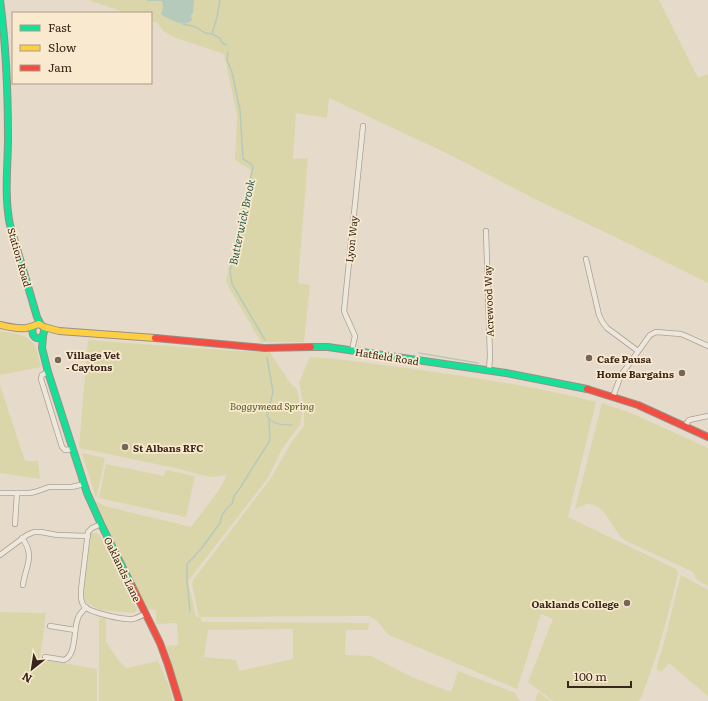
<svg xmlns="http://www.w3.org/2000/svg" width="708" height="701" font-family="Literata,serif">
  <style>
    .green { fill: #dad6aa; fill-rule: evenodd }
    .water { fill: #b6cabc }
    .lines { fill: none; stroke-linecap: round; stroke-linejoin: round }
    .stream { stroke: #b6cabc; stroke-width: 1.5 }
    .street-casing { stroke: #aba094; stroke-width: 6 }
    .fast-casing { stroke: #9a8f84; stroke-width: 8 }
    .slow-casing { stroke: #9a8f84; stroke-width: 8 }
    .jam-casing { stroke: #9a8f84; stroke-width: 8 }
    .street { stroke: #eee7dc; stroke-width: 4.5 }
    .fast { stroke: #16e098; stroke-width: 6 }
    .slow { stroke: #ffcf43; stroke-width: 6 }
    .jam { stroke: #f24e42; stroke-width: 6 }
    .poi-dot { fill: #766658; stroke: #f9e9ce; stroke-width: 1.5 }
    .labels { text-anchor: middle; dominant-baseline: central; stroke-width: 3.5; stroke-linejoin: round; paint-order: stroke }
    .street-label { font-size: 10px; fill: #3a271b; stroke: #f9e9ce }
    .poi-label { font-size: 10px; font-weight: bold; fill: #3a271b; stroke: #f9e9ce; text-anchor: start }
    .park-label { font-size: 10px; font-style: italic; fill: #50591f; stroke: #f9e9ce }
    .water-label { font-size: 11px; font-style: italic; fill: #285c54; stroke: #f9e9ce }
  </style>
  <rect width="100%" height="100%" fill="#e6dbca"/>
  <g class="green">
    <path d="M88,0H659L698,78L708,74V283L613,236L537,200L448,154L329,98L327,118L296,113L293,159L308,158L298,283L310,285L304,342H261L229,288L226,280L251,170L235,160L237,115L224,54L173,37L162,30L158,23L151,21V13H127Z"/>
    <path d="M0,331C12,333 28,334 35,346C38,352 39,360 41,367L0,375Z"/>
    <path d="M88,340L238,351L270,352L290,383L297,389L302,413L300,425L282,449L268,478L188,581L196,617H199L192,584L193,580L271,478L292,441L304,426V408L299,383L310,357C343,359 375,364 407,368C471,377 534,386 596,402L568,517L676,569L678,574L666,622L656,656L642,696L638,701H553L528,682L553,619L541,614L517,689L389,635L377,621L369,616L200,617L202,622L369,623L368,630H346L345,655L371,656L414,678L451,692L458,671L515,693L520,701H183L166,646L178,645L177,623L156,624V610L147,609L95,501L105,506L191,527L219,490L227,475L210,477L175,468L79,448ZM293,629V659L239,671L236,660L204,657L208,630Z"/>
    <path d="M0,385L25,461H38L40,479L0,473Z"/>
    <path d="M602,403L631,413L708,448V586L696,579L693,572L624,540C613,531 605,502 587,504C583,505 579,507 575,509Z"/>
    <path d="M82,453L105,458L96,498Z"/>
    <path d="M106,464L164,476L166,470L195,476L186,517L99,498Z"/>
    <path d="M91,533H96L100,536L137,610L134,613L100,610L87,603L83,597L84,583Z"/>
    <path d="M681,575L708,590V696L669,663L662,671L657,670C657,660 662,651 664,643C670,620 675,598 681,575Z"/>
    <path d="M0,612L46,613L40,659L97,669V701H0Z"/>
    <path d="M99,618H106V642L118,660L126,668L158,661L169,686L173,701H99Z"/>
    <path d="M538,692L551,701H535Z"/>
  </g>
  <path class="water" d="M147,0H194L193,13L191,15L192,20C184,28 172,20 163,16L161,14L163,8L162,1H147Z"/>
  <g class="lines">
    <g class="stream">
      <path d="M183,24L196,27L205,33L212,34L220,38L222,43L227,45"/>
      <path d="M212,34L217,17L220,0"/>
      <path d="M228,52L227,60L232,72L240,110L243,159L251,164L253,167L230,270L232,284L265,340"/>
      <path d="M419,353L478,363"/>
      <path d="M267,357L273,392L267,416C272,425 283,425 292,425"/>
      <path d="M190,612L187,581V564L201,549L220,523L222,515L228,507L232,504L234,496L240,488L270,440L269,420"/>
    </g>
    <g class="street-casing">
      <g id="street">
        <path d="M486,231L490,356L489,371"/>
        <path d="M586,259L599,315L603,323L607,328L638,351"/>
        <path d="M352,350L355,336L346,316L344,311L363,126"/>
        <path d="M48,372L42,375L41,379L62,447L65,450L73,449"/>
        <path d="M613,397L621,375L650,335L656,332L681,334L686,336L708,346"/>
        <path d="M685,426L689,420L708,416"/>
        <path d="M0,493H29L35,492L49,487H72L84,484"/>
        <path d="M15,524L17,493"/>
        <path d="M101,524L92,528L88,532L81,590C81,596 80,601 84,606C90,613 124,620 133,619C137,618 141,616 145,614"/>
        <path d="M22,538C36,556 25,567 23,585"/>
        <path d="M0,555L27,535L34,532H41L57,535L88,536"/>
        <path d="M50,626L75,630"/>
        <path d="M45,657L64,660C77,655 73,630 78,618C79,614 83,611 86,607"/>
      </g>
    </g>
    <g class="fast-casing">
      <g id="fast">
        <path d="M0,0C6,45 8,91 8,137C8,166 4,196 10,225L37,317L41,325"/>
        <path d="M33,327C29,341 46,343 44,327"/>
        <path d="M43,337L42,348L48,372L87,493L101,524L132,586"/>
        <path d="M311,347H328L506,373L587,389"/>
      </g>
    </g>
    <g class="slow-casing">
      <path id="slow" d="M0,325C8,327 18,329 26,328C31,327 35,325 39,324L44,327L59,331L155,338"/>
    </g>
    <g class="jam-casing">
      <g id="jam">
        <path d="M155,338L264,348L311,347"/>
        <path d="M587,389L638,405L708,437"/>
        <path d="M132,586L160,643L168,665L179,701"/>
      </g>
    </g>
    <use href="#street" class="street"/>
    <use href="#fast" class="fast"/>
    <use href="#slow" class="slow"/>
    <use href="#jam" class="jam"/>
  </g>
  <g class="poi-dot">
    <circle cx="589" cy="358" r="4"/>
    <circle cx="58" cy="360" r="4"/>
    <circle cx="682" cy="373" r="4"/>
    <circle cx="125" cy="447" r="4"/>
    <circle cx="627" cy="603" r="4"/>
  </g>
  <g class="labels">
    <g class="street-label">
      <text transform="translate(351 239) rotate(-84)">Lyon Way</text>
      <text transform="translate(20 257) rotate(74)">Station Road</text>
      <text transform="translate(488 301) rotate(-92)">Acrewood Way</text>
      <text transform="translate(387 356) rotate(9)">Hatfield Road</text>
      <text transform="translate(123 569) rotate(64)">Oaklands Lane</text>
    </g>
    <g class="poi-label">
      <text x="66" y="354">Village Vet<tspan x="66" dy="12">- Caytons</tspan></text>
      <text x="597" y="358">Cafe Pausa</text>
      <text x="674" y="373" text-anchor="end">Home Bargains</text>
      <text x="133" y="447">St Albans RFC</text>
      <text x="619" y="603" text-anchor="end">Oaklands College</text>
    </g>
    <g class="park-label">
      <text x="272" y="405">Boggymead Spring</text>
    </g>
    <g class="water-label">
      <text transform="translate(241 222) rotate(-78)">Butterwick Brook</text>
    </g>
  </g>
  <rect x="12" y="12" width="140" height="72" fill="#f9e9ce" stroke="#ad9b86"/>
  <rect x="20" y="25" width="20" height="6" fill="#16e098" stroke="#ad9b86"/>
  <text x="48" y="32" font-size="12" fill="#3a271b">Fast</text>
  <rect x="20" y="45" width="20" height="6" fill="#ffcf43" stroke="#ad9b86"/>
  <text x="48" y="52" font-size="12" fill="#3a271b">Slow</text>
  <rect x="20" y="65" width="20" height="6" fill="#f24e42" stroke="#ad9b86"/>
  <text x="48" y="72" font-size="12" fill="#3a271b">Jam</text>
  <g transform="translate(32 669) rotate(210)" stroke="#f9e9ce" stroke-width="3" paint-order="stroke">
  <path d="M0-3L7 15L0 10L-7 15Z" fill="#3a271b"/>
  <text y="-6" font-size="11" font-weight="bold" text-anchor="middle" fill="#3a271b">N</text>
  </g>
  <path d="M568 681v6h63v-6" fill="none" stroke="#3a271b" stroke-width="2"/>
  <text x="574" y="681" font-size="12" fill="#3a271b" stroke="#f9e9ce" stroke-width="3" paint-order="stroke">100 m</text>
</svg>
